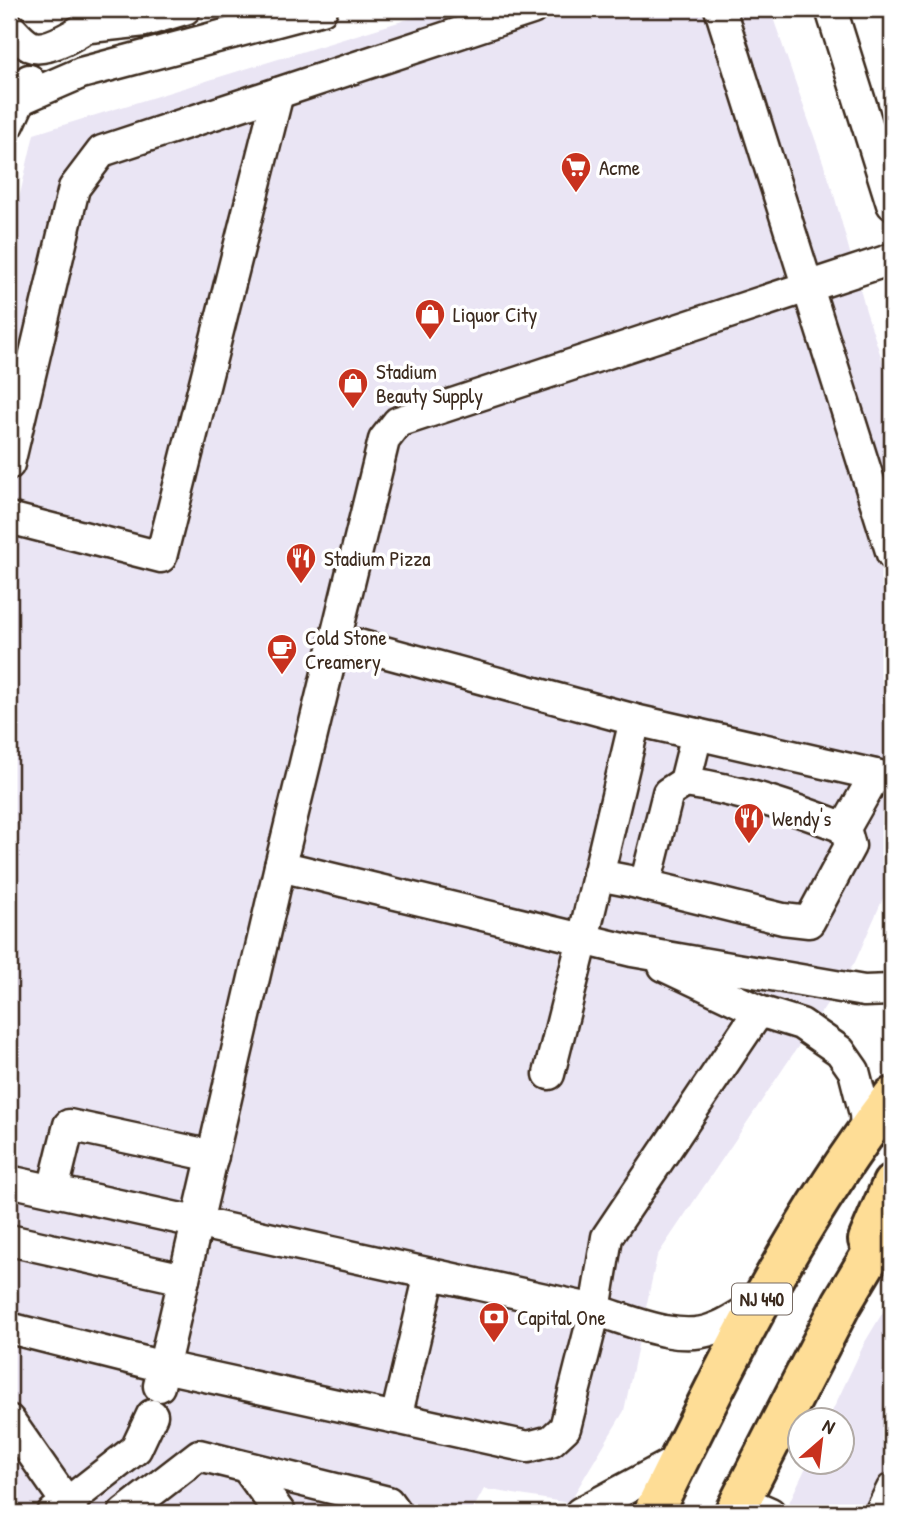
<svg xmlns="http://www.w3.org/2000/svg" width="901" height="1522" font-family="'Patrick Hand',sans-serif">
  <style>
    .built { fill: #eae5f4 }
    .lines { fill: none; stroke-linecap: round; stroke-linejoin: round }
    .minor-casing { stroke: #3b2a1e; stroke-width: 35 }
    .highway-casing { stroke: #3b2a1e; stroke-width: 44 }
    .minor { stroke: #fff; stroke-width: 30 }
    .highway { stroke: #fedd96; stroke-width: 38 }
    .labels { text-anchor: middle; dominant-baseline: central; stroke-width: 7; stroke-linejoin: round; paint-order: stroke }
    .shield { fill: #fff; stroke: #766a62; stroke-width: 2 }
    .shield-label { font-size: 19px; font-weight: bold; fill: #3b2a1e }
    .poi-label { font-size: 21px; fill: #3b2a1e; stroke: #fff; text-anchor: start }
  </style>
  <rect width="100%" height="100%" fill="#fff"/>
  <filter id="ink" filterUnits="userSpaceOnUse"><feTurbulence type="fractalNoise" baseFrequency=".0143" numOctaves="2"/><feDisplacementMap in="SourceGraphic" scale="14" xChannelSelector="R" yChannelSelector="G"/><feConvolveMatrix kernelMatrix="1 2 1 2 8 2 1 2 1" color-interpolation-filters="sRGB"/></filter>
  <g filter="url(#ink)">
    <g class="built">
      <path d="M441,9H770L833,191L866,311L892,390V878L855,962L657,1256L624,1411L569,1503L484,1489L471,1513H9V242L34,134Z"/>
      <path d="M892,1297V1513H784L808,1463L842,1462V1420H828L865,1342Z"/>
    </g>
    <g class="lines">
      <g class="minor-casing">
        <g id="minor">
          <path d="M720,9L892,554"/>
          <path d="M831,9L892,204"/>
          <path d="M9,27C15,33 22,42 30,46C51,55 96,20 115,9"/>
          <path d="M90,27L145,21L185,9"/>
          <path d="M21,99L81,73L322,9"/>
          <path d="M9,124L29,80"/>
          <path d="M9,464L74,188L102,151L532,9"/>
          <path d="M9,518L161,557L278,93"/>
          <path d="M336,639L635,720L583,939L549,1074"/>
          <path d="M635,720L889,778L892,775"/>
          <path d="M697,734L685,782C741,790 793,808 845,828"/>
          <path d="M280,866L632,951L864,991L892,990"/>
          <path d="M598,875L629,881L783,919L809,922L850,846L845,828L875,775"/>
          <path d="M645,885L668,793L685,782"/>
          <path d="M664,966L759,1011L801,1024L840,1051L854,1071L865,1114L866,1132"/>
          <path d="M9,1181L595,1310C630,1320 677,1343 713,1329C730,1323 745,1312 760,1301"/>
          <path d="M53,1190L69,1125L213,1156"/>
          <path d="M9,1240L184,1279"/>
          <path d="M9,1328L164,1367L528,1447L551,1441L565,1428L595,1310L607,1237L759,1011"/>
          <path d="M159,1386L280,866L384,440L398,422L892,259"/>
          <path d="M396,1418L430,1274"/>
          <path d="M9,1420L67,1503L53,1513"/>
          <path d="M247,1468L280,1513"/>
          <path d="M741,1500L770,1513"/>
          <path d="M73,1513L67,1503L136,1449L152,1415"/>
          <path d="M124,1513L199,1455L388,1502L396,1513"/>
          <path d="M580,1513L679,1460"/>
          <path d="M880,1513L892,1489"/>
        </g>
      </g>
      <g class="highway-casing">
        <g id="highway">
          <path d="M868,1240L892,1184"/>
          <path d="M653,1513C723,1369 794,1225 892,1097"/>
          <path d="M734,1513L842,1303L892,1219"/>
        </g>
      </g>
      <use href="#minor" class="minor"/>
      <use href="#highway" class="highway"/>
    </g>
  </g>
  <defs>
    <g id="supermarket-pin" transform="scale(1.575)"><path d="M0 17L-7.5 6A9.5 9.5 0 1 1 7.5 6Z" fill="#c8321e" stroke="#fff"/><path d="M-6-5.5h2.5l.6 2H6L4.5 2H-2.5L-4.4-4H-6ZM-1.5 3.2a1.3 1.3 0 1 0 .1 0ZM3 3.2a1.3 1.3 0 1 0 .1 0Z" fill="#fff"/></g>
    <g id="shop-pin" transform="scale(1.575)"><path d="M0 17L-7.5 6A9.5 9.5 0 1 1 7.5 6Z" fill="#c8321e" stroke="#fff"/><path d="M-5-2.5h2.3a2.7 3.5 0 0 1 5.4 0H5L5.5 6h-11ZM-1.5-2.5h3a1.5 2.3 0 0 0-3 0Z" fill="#fff"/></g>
    <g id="restaurant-pin" transform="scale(1.575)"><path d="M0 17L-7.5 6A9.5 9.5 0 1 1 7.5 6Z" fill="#c8321e" stroke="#fff"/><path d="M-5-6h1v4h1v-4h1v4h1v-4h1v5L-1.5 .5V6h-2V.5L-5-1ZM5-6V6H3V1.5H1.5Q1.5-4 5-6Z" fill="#fff"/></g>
    <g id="cafe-pin" transform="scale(1.575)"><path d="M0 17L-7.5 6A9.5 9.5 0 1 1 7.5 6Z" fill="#c8321e" stroke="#fff"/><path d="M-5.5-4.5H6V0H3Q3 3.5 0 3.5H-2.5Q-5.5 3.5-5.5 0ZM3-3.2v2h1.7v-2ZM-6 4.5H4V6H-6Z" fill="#fff"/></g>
    <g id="bank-pin" transform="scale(1.575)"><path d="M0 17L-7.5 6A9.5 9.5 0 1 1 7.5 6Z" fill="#c8321e" stroke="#fff"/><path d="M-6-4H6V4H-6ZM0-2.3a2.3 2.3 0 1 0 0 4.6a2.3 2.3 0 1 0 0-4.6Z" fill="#fff"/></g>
  </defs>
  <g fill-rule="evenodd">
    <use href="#supermarket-pin" x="576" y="167"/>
    <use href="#shop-pin" x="430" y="314"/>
    <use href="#shop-pin" x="353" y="383"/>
    <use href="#restaurant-pin" x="301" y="558"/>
    <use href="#cafe-pin" x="282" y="649"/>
    <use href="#restaurant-pin" x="749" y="818"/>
    <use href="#bank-pin" x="494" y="1317"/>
  </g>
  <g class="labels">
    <rect class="shield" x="732" y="1283.5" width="60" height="31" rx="5"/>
    <g class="shield-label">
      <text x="762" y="1299">NJ 440</text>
    </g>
    <g class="poi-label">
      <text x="599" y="167">Acme</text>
      <text x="453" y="314">Liquor City</text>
      <text x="376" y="371">Stadium<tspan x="376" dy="24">Beauty Supply</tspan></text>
      <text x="324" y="558">Stadium Pizza</text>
      <text x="305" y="637">Cold Stone<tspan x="305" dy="24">Creamery</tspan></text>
      <text x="772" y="818">Wendy's</text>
      <text x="517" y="1317">Capital One</text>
    </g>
  </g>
  <rect width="901" height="1522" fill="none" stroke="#fff" stroke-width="35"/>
  <rect x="18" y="18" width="866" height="1487" fill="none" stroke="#3b2a1e" stroke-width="2.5" filter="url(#ink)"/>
  <g transform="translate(821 1441) rotate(28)"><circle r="33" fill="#ffffff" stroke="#b1aaa5" stroke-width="2"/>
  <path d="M0-5L12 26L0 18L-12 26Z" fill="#c8321e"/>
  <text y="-10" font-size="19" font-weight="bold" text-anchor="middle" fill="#3b2a1e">N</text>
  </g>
</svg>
